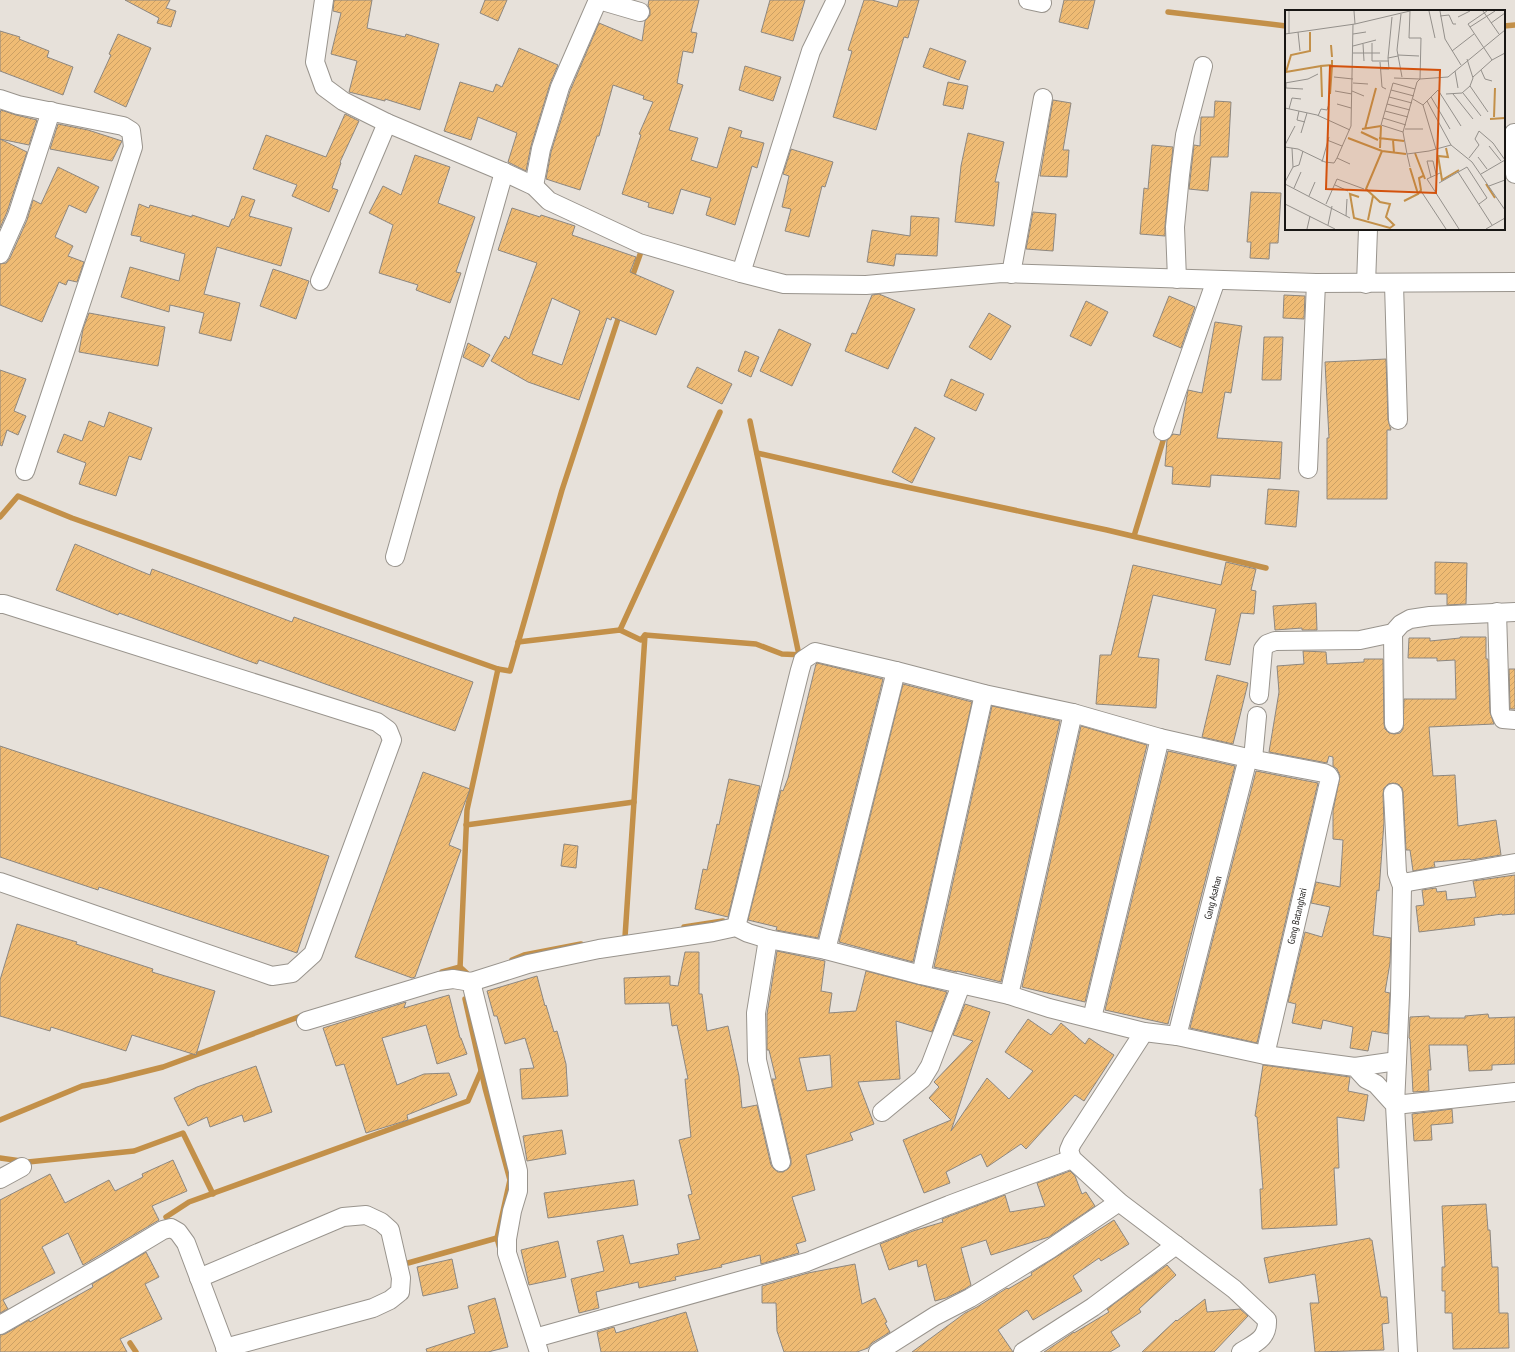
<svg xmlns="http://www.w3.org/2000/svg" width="1515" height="1352" font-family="'PT Sans Narrow',sans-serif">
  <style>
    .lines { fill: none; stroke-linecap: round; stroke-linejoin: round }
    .stream { stroke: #c39049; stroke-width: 5.5 }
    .building { fill: url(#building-hatch); stroke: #8d8780; fill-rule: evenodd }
    .minor-casing { stroke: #99948d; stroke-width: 20 }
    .minor { stroke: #fff; stroke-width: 18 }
    .labels { text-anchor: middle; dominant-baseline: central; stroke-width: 3; stroke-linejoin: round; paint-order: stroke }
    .street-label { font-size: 10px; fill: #181614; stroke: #fff }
    .inset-river { fill: none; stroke: #c39049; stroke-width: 2 }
    .inset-road { fill: none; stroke: #94908b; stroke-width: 1 }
    .view { fill: #d3520d; fill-opacity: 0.15; stroke: #d3520d; stroke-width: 2 }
    .inset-edge { fill: none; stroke: #181614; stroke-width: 2 }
  </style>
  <defs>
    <pattern id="building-hatch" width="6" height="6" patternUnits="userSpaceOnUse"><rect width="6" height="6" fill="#efbb74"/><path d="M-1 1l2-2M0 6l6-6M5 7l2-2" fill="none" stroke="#cca064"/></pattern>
  </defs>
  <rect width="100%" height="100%" fill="#e7e1da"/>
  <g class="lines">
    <g class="stream">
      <path d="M1168,12L1286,26"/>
      <path d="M1504,26L1515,25"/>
      <path d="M631,280L642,249"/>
      <path d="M750,421L799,655"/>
      <path d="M757,453L883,482L1107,530L1266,568"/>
      <path d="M0,517L18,496L72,518L498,669"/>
      <path d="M1134,536L1163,441"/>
      <path d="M620,630L720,412"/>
      <path d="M518,642L620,630L641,640L645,635L756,644L782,654L804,655"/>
      <path d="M466,825L634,802"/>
      <path d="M684,927L723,921"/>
      <path d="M625,937L645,635"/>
      <path d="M512,960L524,955L581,944"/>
      <path d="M460,968L467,810L498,669L510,671L562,490L620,313"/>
      <path d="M442,972L460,967L471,977"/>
      <path d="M465,999L485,1088L510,1180L497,1238L500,1249"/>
      <path d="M0,1120L82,1086L107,1081L163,1067L304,1015"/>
      <path d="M0,1158L28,1162L134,1151L183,1133L213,1194"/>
      <path d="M166,1217L189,1202L468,1101L481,1071"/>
      <path d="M408,1263L497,1238"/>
      <path d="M130,1343L136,1352"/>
    </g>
  </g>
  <g class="building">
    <path d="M125,0H170L166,8L176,11L171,27L157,23L159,18Z"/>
    <path d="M334,0H372L367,28L405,37L406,34L439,44L420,110L385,99V101L349,92L357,61L331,54L341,13L333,11Z"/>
    <path d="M485,0H507L498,21L480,13Z"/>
    <path d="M649,0H699L691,32L697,33L693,53L683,51L677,83L683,85L669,130L698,138L691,160L717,168L729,127L742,131L740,137L764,143L757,168L752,166L735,225L706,215L711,198L681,189L673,214L648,207L649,203L622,194L641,135L639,134L653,102L643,99L644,96L613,85L599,136H597L580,190L546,179L551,152L570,91L599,23L642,41L645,21L650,15V10L648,5Z"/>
    <path d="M770,0H805L793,41L761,32Z"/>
    <path d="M864,0H872L897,7L899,0H919L908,38L904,37L876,130L833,117L852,51L848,50Z"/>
    <path d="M1064,0H1095L1088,29L1059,22Z"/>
    <path d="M0,31L20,37L19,39L49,51L47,57L73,67L63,95L0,71Z"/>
    <path d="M118,34L151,48L126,107L94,92L111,55L109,54Z"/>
    <path d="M519,48L558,65L550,84L531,146L526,171L508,162L517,133L478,117L471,140L444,131L460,82L493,92L496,84L502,87Z"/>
    <path d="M930,48L966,61L959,80L923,67Z"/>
    <path d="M745,66L781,77L773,101L739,90Z"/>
    <path d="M948,82L968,86L963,109L943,105Z"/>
    <path d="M1053,100L1071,103L1063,150H1069L1067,177L1040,176Z"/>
    <path d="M1215,101L1231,102L1228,157H1211L1208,191L1189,189L1194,145L1200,146L1201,117H1214Z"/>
    <path d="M1,110L16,115L37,120L29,145L0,139L27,152L7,212L0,228V113Z"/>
    <path d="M345,114L359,121L340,162L341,163L332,188L338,190L329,212L292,196L297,185L253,169L266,135L326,157Z"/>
    <path d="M58,124L88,130L122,141L112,161L50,149Z"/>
    <path d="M968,133L1004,142L995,182H999L994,226L955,222L961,166Z"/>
    <path d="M1152,145L1173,147L1165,226V236L1140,234L1144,188L1148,189Z"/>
    <path d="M791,149L833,162L825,187L822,186L809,237L785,231L791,209L782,207L789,176L783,174Z"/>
    <path d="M415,155L450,167L438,203L475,217L456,272L461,273L450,303L416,290L418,285L379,273L393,225L369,213L383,186L401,195Z"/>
    <path d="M58,167L99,187L86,213L69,205L55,237L73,246L68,256L84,262L77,282L68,280L66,285L59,282L42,322L0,305V264L6,263L10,258L27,220L33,200L41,204Z"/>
    <path d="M1251,192L1281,193L1278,243H1270L1269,259L1250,258L1251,242H1247Z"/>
    <path d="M242,196L255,200L249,216L292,228L281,266L217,247L204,294L240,303L231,341L199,333L204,313L170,305L169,312L121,297L130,267L179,281L185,254L140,241L141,237L131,235L139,204L149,208L150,205L192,217V215L229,227L232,219H234Z"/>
    <path d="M512,208L540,217L541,215L575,226L572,235L636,257L630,272L674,291L656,335L612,317L611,320L607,318L579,400L528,382L491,361L505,336L509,339L537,263L498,250ZM552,298L580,311L562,365L532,354Z"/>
    <path d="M1033,212L1056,214L1053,251L1026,249Z"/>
    <path d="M911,216L939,218L937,256L896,254L894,266L867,262L872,230L910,236Z"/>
    <path d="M273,269L309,281L296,319L260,306Z"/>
    <path d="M879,294L915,309L888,369L845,351L852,333L856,334L872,295Z"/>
    <path d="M1284,295L1305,296L1304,319L1283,318Z"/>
    <path d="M1169,296L1195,307L1181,348L1153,336Z"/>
    <path d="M1086,301L1108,312L1091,346L1070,336Z"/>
    <path d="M89,313L165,327L158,366L79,352L83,329Z"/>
    <path d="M989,313L1011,326L991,360L969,347Z"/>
    <path d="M1215,322L1242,326L1231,393L1225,392L1217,438L1282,442L1280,479L1211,475L1210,487L1172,484L1173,467L1165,466L1167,440L1173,434L1180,435L1188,390L1202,393Z"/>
    <path d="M779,329L811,344L792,386L760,371Z"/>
    <path d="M1264,337H1283L1281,380H1262Z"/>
    <path d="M468,343L490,355L483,367L463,357Z"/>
    <path d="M745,351L759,357L751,377L738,371Z"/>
    <path d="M1386,359L1388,420L1391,430H1387V499H1327V438H1329L1325,362Z"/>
    <path d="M697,367L732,384L722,404L687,387Z"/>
    <path d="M0,370L26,379L14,411L26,416L18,435L7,430L2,446L0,445Z"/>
    <path d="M951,379L984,394L976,411L944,396Z"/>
    <path d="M109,412L152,428L141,460L129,456L116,496L79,484L86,463L57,452L64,434L82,441L89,421L104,427Z"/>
    <path d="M915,427L935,438L912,483L892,472Z"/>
    <path d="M1268,489L1299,491L1296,527L1265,524Z"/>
    <path d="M75,544L150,575L152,569L292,622L294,617L473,682L455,731L259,660L257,664L119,613L118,615L56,590Z"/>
    <path d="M1226,562L1256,569L1251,590L1256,591L1254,614L1241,613L1230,665L1205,660L1216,609L1153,595L1138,657L1159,659L1156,708L1096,704L1100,655H1111L1133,565L1221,585Z"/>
    <path d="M1435,562L1467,563L1466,604L1447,605V594H1435Z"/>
    <path d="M1316,603L1317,630H1302V628L1275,630L1273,606Z"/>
    <path d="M1460,637H1486V659H1488L1490,712L1494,724L1429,727L1433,776L1455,775L1458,826L1496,820L1501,855L1471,860L1470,859L1434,862L1435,867L1413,871L1410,850H1406L1403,792L1402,788L1398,784L1393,783L1388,784L1384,788L1383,794L1384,822L1379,891L1377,890L1373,935L1391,938L1390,963L1385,992L1390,993L1388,1034L1372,1031L1368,1051L1350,1048L1353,1027L1323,1020L1321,1029L1292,1023L1296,1004L1288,1002L1305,932L1322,937L1330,907L1311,903L1316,882L1340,887L1343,840L1333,839V811L1340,776L1337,769L1333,766V757L1329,756L1327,763L1269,752L1279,692L1277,666L1304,664L1303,651L1326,652L1327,664L1364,662V659H1383L1384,724L1385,729L1389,733L1394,734L1400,733L1403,729L1404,699H1456L1455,660L1437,661V658H1408L1409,638H1430V641L1460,638Z"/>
    <path d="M817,663L883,679L818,938L776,930L777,927L748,920L781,790L783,791L788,778L816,664Z"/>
    <path d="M1509,669H1515V709H1510Z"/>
    <path d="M1217,675L1248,683L1233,744L1202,737Z"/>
    <path d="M903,684L972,702L913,962L839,942Z"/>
    <path d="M992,706L1060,721L1001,982L957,971V972L934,967Z"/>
    <path d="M1081,726L1147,745L1085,1002L1022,987Z"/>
    <path d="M0,746L329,856L297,953L99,887L98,890L0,857Z"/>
    <path d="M1168,751L1235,766L1168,1024L1105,1010Z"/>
    <path d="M1256,771L1318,783L1257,1043L1190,1028Z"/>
    <path d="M423,772L470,789L449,845L461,850L415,977L412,978L355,957Z"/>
    <path d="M729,779L760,786L728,917L695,909L703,869L707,870L717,824L719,825Z"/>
    <path d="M564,844L578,846L576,868L561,866Z"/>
    <path d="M1515,875V914L1502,915V914L1474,918L1475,925L1419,932L1416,906L1424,905L1422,890L1436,888L1437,892L1446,891L1447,900L1476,897L1473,881Z"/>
    <path d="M17,924L77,942L76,944L153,969L152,972L215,991L196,1055L132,1035L126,1051L51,1027L50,1031L0,1016V980Z"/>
    <path d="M777,951L825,961L821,991L832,993L829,1013L856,1011L866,971L947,992L932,1032L896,1021L900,1079L858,1082L874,1124L850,1133L853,1140L806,1155L815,1190L792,1197L806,1241L796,1244L799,1253L761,1264L760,1255L721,1265L722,1267L675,1277L676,1280L639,1288L638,1282L596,1292L599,1308L579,1313L571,1279L604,1271L597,1241L623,1235L630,1264L679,1254L677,1244L700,1239L688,1195L692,1194L679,1140L691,1137L685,1079H688L677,1025L672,1026L669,1003L625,1004L624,978L670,976V985L678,986L685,952H699V994H702L707,1031L728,1026L739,1076L742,1108L757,1105L771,1165L774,1169L778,1172H783L788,1169L791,1165V1160L772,1079H776L769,1050H767V1014ZM830,1055L832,1087L807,1091L799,1058Z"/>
    <path d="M537,976L545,1006L546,1005L554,1032L557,1031L566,1064L568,1096L522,1099L520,1069L534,1068L525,1038L505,1044L497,1016H494L487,991Z"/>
    <path d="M449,995L460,1038H461L467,1054L437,1064L426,1025L382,1038L397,1085L424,1074L449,1073L457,1095L407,1115L408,1120L366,1133L344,1064L336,1066L323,1028L406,1002L404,1008Z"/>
    <path d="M965,1004L990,1012L951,1131L987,1078L1009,1099L1033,1071L1005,1052L1028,1019L1051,1035L1061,1023L1085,1044L1089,1038L1114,1055L1084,1101L1075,1095L1026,1149L1021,1144L987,1167L981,1154L946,1172L950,1183L924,1193L903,1140L951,1120L929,1098L939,1087L934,1082L973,1041L953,1035Z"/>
    <path d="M1488,1014L1489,1018L1515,1017V1064L1492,1065V1070L1469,1071L1467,1045H1429L1431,1070H1428L1429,1091L1413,1092L1410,1039L1409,1038L1410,1017L1429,1016L1430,1018H1465V1016Z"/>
    <path d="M1263,1065L1350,1077L1348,1091L1368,1095L1364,1121L1337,1117L1339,1168H1334L1337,1225L1262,1229L1260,1189H1263L1257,1117L1255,1116Z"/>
    <path d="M256,1066L272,1112L244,1122L242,1115L210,1127L207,1117L188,1126L174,1098L197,1087Z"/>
    <path d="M1452,1109L1453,1123L1431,1125L1432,1140L1414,1141L1412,1114Z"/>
    <path d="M562,1130L566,1154L527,1161L523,1136Z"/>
    <path d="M173,1160L187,1191L152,1206L159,1220L83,1265L68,1233L42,1247L55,1273L3,1300L8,1309L0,1313V1200L50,1174L65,1203L109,1180L115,1191L143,1177L142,1174Z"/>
    <path d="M1070,1171L1075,1176L1082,1194L1086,1192L1095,1206L1049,1237L991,1255L986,1240L961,1248L971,1285L965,1289L946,1298L935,1301L926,1264L918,1267L917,1260L889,1270L880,1244L913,1231L943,1222L942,1219L1005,1195L1010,1212L1045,1206L1037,1183Z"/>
    <path d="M634,1180L638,1205L548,1218L544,1193Z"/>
    <path d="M1486,1204L1488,1230H1490L1492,1267H1498L1499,1313H1508L1509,1348L1453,1349L1452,1313H1445V1291H1442V1267H1445L1442,1206Z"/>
    <path d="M1114,1220L1129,1244L1101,1261L1099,1258L1073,1276L1082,1291L1033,1320L1027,1310L998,1330L1013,1352H912L965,1313L977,1307L1007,1288L1008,1289L1032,1275L1031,1273Z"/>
    <path d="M1370,1238V1240H1372L1381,1297H1387L1389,1323L1382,1324L1384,1350L1315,1352L1310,1303H1319L1315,1274L1269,1283L1264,1258Z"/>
    <path d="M558,1241L566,1277L529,1285L521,1250Z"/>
    <path d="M146,1252L159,1277L145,1284L162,1319L120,1339L127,1352H0V1335L5,1334L29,1320L30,1322L93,1287L92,1284Z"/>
    <path d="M452,1259L458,1288L423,1296L417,1267Z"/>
    <path d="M855,1264L862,1304L875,1298L887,1322L885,1323L890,1332L872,1343L868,1348L857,1352H784L777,1331L776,1303H762V1286L808,1273Z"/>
    <path d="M1167,1265L1176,1275L1139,1309L1141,1312L1111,1332L1120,1346L1110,1352H1044L1074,1332V1333L1109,1312L1107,1309Z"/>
    <path d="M495,1298L508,1347L488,1352H427L426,1349L475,1333L468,1306Z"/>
    <path d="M1205,1299L1207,1312L1240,1309L1248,1316L1214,1352H1142L1176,1320L1177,1321Z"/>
    <path d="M686,1312L698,1352H601L597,1332L614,1327L616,1333Z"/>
  </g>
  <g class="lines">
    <g class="minor-casing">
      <g id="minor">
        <path d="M324,0L315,62L324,87L343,101L387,123L504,172L534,186L549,201L639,243L741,273L784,284L866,285L1002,273L1316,283L1515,282"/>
        <path d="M599,0L640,12"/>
        <path d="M1028,0L1042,3"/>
        <path d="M0,99L18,105L123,126L131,131L133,147L25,471"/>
        <path d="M1514,133L1515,174"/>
        <path d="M534,186L541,149L560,87L598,0"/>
        <path d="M0,254L17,216L51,111"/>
        <path d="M741,273L811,51L836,0"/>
        <path d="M1011,274L1043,98"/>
        <path d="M1177,279L1175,227L1180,175L1185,135L1203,66"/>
        <path d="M320,281L387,123"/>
        <path d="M1366,284L1368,229"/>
        <path d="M1394,284L1398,420"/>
        <path d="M1163,431L1216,280"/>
        <path d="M1308,469L1316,283"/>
        <path d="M395,557L504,172"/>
        <path d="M0,604H4L377,722L388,730L392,740L313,954L292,973L272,976L0,882"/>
        <path d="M1497,612L1500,712L1503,719L1515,720"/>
        <path d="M1393,633L1394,724"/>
        <path d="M1259,695L1263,649L1267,644L1275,641L1360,640L1393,633L1401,624L1410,619L1430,616L1515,612"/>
        <path d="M1253,759L1257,716"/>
        <path d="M1393,793L1397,873L1402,886L1400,995L1395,1105L1515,1092"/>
        <path d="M1402,886L1408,882L1515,863"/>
        <path d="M736,927L800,670L803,660L815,652L896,671L984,694L1073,713L1160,738L1261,761L1324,773L1328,775L1330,778L1265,1055"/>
        <path d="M768,939L756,1013L757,1060L781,1162"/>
        <path d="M826,950L896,671"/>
        <path d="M921,975L984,694"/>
        <path d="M471,982L528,964L599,949L713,932L736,927L748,933L768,939L826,950L921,975L1009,995L1049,1008L1144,1032L1177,1036L1265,1055L1355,1067L1366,1079L1376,1084L1395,1105L1408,1352"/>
        <path d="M1009,995L1073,713"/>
        <path d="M1092,1018L1160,738"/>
        <path d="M306,1021L439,981L453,979L471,982L518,1171V1191L512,1211L507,1239V1253L539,1352"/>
        <path d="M1144,1032L1072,1143L1069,1150L1072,1159L1119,1202L1234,1289L1267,1320C1268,1339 1255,1343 1241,1352"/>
        <path id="s1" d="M1177,1036L1248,758"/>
        <path d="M1355,1067L1397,1061"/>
        <path d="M882,1112L922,1079L930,1066L961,985"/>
        <path d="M0,1179L22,1167"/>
        <path d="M199,1278L343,1217L366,1215L381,1222L390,1230L401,1278L400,1292L390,1300L373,1308L225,1348"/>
        <path d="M0,1325L103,1266L163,1230L171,1228L178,1232L186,1243L227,1352"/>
        <path d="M535,1338L807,1262L949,1205L1072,1159"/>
        <path d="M878,1352L935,1316L970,1298L1050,1249L1119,1202"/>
        <path d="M1023,1352L1093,1307L1176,1245"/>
      </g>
    </g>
    <use href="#minor" class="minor"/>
  </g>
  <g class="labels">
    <g class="street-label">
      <text stroke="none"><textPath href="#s1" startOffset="143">Gang Asahan</textPath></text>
      <text transform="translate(1297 916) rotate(-77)">Gang Batanghari</text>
    </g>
  </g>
  <g transform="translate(1285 10)">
    <rect width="220" height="220" fill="#e7e1da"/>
    <path class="inset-river" d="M25,22V41L6,45L1,62L36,56M46,35L47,47M45,84L47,56M37,87L36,56L47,55V50M209,107L210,78M205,109L220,108M77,119L96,116M80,119L91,78M76,122L93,130M63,128L97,141L121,144M94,128L119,131M108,130L109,143M95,138L96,116M161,138L163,147L153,146L157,170L174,160M130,143L140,169M201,174L210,188M133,184L136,180L134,168L138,166M74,187L65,184L69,208L105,218L109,215L101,207L105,194L95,192L81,179L97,141M119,191L133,184L125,158M83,210L88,186"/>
    <path class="inset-road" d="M4,1V23M69,1L70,14M144,1L150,28M155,1L160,29L176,55M198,1L214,24M202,1L183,14L207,50M116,4L112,40L117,67M155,6L164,5L168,14H171M173,7L185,1M206,13L220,3M185,17L210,1M13,22L15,41M0,24L70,14L125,1M68,24L81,22M87,33V51H104M78,34L79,51M68,36L91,30M167,41L189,24M68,43H95M113,45L134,46M103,48L107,7M95,52L97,77L101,79M95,59H104L103,48L113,46M196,60L200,69L207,71M170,61L173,78M49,67L68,69M188,67L207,50L220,43M109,68L135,69L136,28H124L125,1M0,73L23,69L33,64M1,73V78L18,79M68,73L83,74M185,76L203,102M106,80L129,86M50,81L67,84M67,81L79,86M178,83L196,106M161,84L177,83L185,76L188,68L182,49M168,84L188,109M104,87L127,93M146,87L165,119M128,89L138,95L153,80L176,116M142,91L166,135L187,152L220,200M52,94L66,98M102,94L125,100M138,95L151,139M0,98L32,105L65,120M4,99L7,88L16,89M14,101L12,110L20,112M100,101L123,107M33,106L36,99L42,100L44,94M98,108L121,115M120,119H138M118,122L96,115L108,73L130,79M16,123L22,103M42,130L57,136M0,135L10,116M204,136L216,151M0,137L13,139L40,152L49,153L52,148L66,116L68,14M122,144L118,122L132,72L135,69L163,67L220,20M193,147L202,159M52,148L65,154M184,148L194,135L190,129L194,121L208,133L220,150M37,152L44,127M8,157L14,155L18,141M125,157L122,144L144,141L166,135M173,162L207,215M155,163L142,169L174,219M196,164L220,150M146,167L142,151H148L151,164M0,172L8,157L7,138M154,173L182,157L202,188L194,194M0,174L65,208M50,175L63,181M204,176L220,170M9,178L16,162M136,181L161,219M24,186L30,172M0,194L50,219M41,194L52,169L79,179M61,206L62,189M43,215L47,196M22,219L25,206M201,219L220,208"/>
    <path class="view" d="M45,56L155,60L151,183L41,179Z"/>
    <rect width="220" height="220" class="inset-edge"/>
  </g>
</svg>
